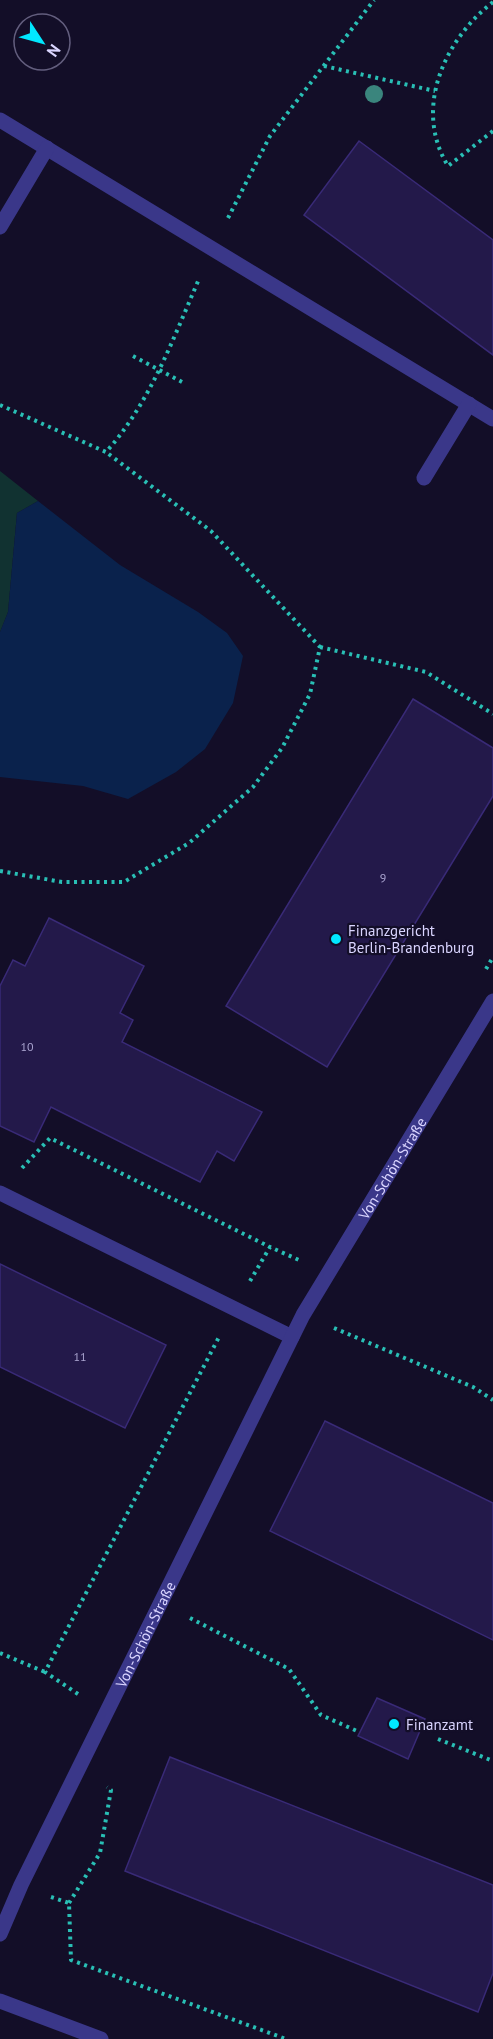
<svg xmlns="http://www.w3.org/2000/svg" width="493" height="2039" font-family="'PT Sans',sans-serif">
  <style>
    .green { fill: #113231 }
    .water { fill: #0a224c }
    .building { fill: #23194a; stroke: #392a77; stroke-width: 1.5 }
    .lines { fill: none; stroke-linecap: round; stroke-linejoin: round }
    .path { stroke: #29bfb5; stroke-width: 4; stroke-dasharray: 3 4.5; stroke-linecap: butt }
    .service { stroke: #3a3789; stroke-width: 15 }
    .minor { stroke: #3a3789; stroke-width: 15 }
    .tree { fill: #3a857d }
    .poi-dot { fill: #01e7ff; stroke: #130e28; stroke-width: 2 }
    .labels { text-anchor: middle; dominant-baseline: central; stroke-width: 4.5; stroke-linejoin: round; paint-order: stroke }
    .number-label { font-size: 12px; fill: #aca6d2 }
    .poi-label { font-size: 15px; fill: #dad5ff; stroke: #130e28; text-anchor: start }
    .street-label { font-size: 15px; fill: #dad5ff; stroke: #130e28 }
  </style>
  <rect width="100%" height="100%" fill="#130e28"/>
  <path class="green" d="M0,471L38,501L17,513L8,612L0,632Z"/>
  <path class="water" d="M38,501L120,565L198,612L227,633L243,656L233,703L205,749L176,772L128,799L83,786L0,777V632L8,612L17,513Z"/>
  <g class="building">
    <path d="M359,141L493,240V355L304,215Z"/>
    <path d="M413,699L493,748V796L327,1067L226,1006Z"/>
    <path d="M49,918L144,966L120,1013L133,1020L122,1042L262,1112L234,1161L217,1151L200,1182L51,1107L34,1142L0,1126V986L13,960L25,966Z"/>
    <path d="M0,1264L166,1345L125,1428L0,1367Z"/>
    <path d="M325,1421L493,1503V1640L270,1531Z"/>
    <path d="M377,1698L425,1719L408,1759L358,1736Z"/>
    <path d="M170,1757L493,1885V1973L478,2012L125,1871Z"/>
  </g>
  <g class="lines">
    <g class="path">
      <path d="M493,2C444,40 413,109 448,166L493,131"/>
      <path d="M324,66L435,91"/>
      <path d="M228,218L270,136L374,0"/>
      <path d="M133,356L182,382"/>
      <path d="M0,405L106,452C150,403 173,339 199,279"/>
      <path d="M320,647L426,672L493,714"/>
      <path d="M0,871L62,882H124L189,843L253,787L282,748L310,694L320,647L211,531L106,452"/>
      <path d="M486,969L493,957"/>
      <path d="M22,1168L50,1138L270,1247"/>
      <path d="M250,1281L270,1247L299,1260"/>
      <path d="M334,1328L473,1387L493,1400"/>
      <path d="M190,1618L289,1669L321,1715L357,1731"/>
      <path d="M0,1653L45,1672"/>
      <path d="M78,1694L45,1672L219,1337"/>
      <path d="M438,1739L493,1761"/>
      <path d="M51,1897L69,1903L71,1960L286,2039"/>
      <path d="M69,1903L100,1853L111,1790L107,1787"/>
    </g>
    <g class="service">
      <path d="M0,120L493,419"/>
      <path d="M0,227L47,148"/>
      <path d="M424,478L469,404"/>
      <path d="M0,1193L292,1337"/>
      <path id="s1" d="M0,1934L21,1885L303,1315L493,1001"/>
    </g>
    <path class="minor" d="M0,2001L101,2039"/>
  </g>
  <circle class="tree" cx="374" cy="94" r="9"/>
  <g class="poi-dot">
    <circle cx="336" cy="939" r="6"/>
    <circle cx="394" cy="1724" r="6"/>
  </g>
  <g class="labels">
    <g class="number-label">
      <text x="383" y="877">9</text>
      <text x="27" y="1046">10</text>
      <text x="80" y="1356">11</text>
    </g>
    <g class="poi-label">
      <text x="348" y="930">Finanzgericht<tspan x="348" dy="17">Berlin-Brandenburg</tspan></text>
      <text x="406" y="1724">Finanzamt</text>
    </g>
    <g class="street-label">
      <text stroke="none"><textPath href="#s1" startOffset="861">Von-Schön-Straße</textPath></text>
      <text stroke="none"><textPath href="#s1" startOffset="333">Von-Schön-Straße</textPath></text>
    </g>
  </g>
  <g transform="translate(42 42) rotate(126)"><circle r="28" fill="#130e28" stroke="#635e7e" stroke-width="1.5"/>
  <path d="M0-4.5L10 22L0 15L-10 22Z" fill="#01e7ff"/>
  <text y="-9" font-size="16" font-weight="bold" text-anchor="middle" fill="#dad5ff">N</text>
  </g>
</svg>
